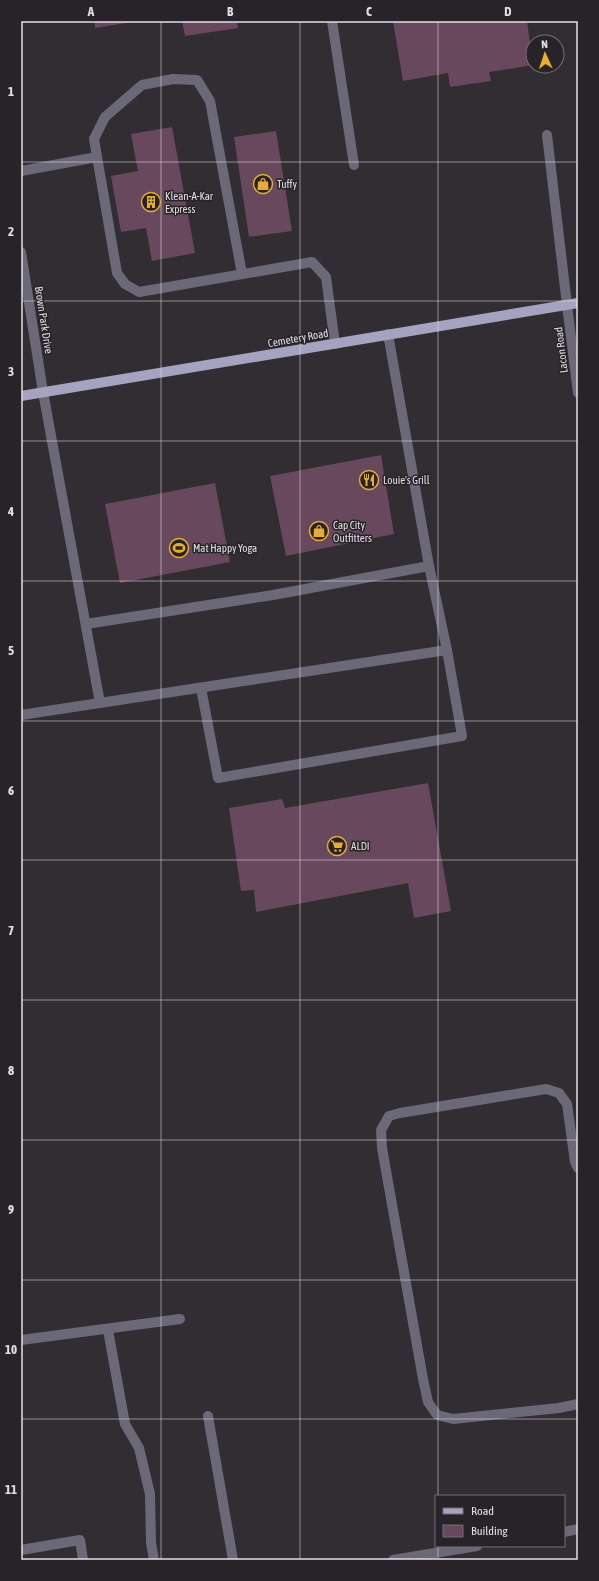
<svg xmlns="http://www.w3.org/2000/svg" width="599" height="1581" font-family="'Asap Condensed',sans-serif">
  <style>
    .building { fill: #68485d }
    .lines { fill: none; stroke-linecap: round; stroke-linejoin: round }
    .lane { stroke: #6b6978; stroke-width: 10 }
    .street { stroke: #6b6978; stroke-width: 10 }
    .primary { stroke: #a6a3c1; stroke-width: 10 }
    .grid { fill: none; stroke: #e2dfe3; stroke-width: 1; stroke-opacity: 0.55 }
    .labels { text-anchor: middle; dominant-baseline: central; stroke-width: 3; stroke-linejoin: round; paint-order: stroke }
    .poi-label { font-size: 11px; fill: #e2dfe3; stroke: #272328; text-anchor: start }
    .street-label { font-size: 11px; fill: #e2dfe3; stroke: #272328 }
    .neatline { fill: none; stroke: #e2dfe3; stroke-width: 1.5 }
    .grid-label { font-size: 13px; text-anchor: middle; font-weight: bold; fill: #e2dfe3 }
  </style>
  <rect width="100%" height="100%" fill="#312d32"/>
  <g class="building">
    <path d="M94,21H132V22L95,28Z"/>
    <path d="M182,21H237L238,28L185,36Z"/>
    <path d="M393,21H527L533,65L489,72L491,81L450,87L448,73L403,81Z"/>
    <path d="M172,127L195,253L152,261L146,228L121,232L111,176L138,171L131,134Z"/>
    <path d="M276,131L292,231L249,237L234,137Z"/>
    <path d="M381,455L394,534L286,556L270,476Z"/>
    <path d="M215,483L230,562L120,583L105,504Z"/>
    <path d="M428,783L451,911L414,918L408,883L256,912L254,890L241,891L229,808L282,799L285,808Z"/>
  </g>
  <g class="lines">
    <g class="lane">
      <path d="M332,21L354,165"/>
      <path d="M547,135L567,305"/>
      <path d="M21,171L97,157"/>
      <path d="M242,274L210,101L197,80L173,79L142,85L105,117L94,139L117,273L125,284L139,292L312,262L326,277L335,344"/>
      <path d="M43,392L100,703"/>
      <path d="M86,624L273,595L429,566"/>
      <path d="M201,688L218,778L462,736L447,650L429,566L388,334"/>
      <path d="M21,715L447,650"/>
      <path d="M578,1168L575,1162L567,1104L559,1093L546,1089L400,1113L389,1116L381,1130L382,1148L423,1379L428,1402L437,1415L453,1419L559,1408L578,1404"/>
      <path d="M108,1330L125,1424L139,1448L150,1494L151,1543L154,1560"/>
      <path d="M21,1340L180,1319"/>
      <path d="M208,1416L233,1560"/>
      <path d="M21,1550L80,1540L83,1560"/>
    </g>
    <g class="street">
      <path d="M21,252L43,392"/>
      <path d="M567,305L578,393"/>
      <path d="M564,1532L578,1529"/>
      <path d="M393,1560L477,1546"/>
    </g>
    <path class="primary" d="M21,396L578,303"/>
  </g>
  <path class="grid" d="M161,21V1560M300,21V1560M438,21V1496M21,162H578M21,301H578M21,441H578M21,581H578M21,721H578M21,860H578M21,1000H578M21,1140H578M21,1280H578M21,1419H578M438,1546V1560"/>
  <defs>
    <g id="shop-ring" transform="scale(1)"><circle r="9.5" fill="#272328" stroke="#e7ac36" stroke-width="1.5"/><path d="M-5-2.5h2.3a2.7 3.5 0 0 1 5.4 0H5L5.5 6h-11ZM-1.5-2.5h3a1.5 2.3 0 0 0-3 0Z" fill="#e7ac36"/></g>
    <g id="building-ring" transform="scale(1)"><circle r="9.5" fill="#272328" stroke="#e7ac36" stroke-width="1.5"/><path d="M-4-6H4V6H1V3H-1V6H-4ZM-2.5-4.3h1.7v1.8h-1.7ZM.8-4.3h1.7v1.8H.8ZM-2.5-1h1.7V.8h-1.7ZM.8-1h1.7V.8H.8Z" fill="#e7ac36"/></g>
    <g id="restaurant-ring" transform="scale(1)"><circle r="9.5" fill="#272328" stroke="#e7ac36" stroke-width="1.5"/><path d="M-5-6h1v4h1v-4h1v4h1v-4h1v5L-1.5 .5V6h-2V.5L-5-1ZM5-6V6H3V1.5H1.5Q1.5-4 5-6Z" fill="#e7ac36"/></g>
    <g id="stadium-ring" transform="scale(1)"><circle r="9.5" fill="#272328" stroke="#e7ac36" stroke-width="1.5"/><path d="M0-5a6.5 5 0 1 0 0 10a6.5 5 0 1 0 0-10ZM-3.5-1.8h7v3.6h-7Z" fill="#e7ac36"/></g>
    <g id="supermarket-ring" transform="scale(1)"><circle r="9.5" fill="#272328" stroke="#e7ac36" stroke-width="1.5"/><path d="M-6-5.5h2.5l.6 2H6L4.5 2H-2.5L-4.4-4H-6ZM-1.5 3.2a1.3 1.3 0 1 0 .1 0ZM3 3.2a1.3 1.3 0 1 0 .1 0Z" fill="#e7ac36"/></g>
  </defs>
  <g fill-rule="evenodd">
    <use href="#shop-ring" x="263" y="184"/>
    <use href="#building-ring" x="151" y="202"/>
    <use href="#restaurant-ring" x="369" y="480"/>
    <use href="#shop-ring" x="319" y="531"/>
    <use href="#stadium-ring" x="179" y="548"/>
    <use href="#supermarket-ring" x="337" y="846"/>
  </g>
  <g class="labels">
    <g class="poi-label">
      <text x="277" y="184">Tuffy</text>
      <text x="165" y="196">Klean-A-Kar<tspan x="165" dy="13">Express</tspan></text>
      <text x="383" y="480">Louie's Grill</text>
      <text x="333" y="525">Cap City<tspan x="333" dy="13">Outfitters</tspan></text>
      <text x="193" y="548">Mat Happy Yoga</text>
      <text x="351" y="846">ALDI</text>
    </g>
    <g class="street-label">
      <text transform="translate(44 320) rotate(81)">Brown Park Drive</text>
      <text transform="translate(298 338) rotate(-10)">Cemetery Road</text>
      <text transform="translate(561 350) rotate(-97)">Lacon Road</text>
    </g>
  </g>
  <rect width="599" height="1581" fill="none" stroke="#272328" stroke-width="44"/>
  <rect x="435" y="1495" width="130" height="52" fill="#272328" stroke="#726e73"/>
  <rect x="443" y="1508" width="20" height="6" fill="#a6a3c1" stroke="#726e73"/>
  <text x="471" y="1515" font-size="12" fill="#e2dfe3">Road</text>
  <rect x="443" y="1525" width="20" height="12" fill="#68485d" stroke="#726e73"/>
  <text x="471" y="1535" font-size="12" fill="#e2dfe3">Building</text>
  <g transform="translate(545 54) rotate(357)"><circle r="19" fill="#272328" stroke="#726e73"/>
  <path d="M0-3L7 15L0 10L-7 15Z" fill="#e7ac36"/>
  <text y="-6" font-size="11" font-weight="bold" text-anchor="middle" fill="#e2dfe3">N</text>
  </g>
  <rect x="22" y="22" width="555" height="1537" class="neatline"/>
  <g class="grid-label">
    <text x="91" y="16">A</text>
    <text x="230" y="16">B</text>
    <text x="369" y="16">C</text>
    <text x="508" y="16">D</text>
    <text x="11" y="96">1</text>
    <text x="11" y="236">2</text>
    <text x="11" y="376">3</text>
    <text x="11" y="516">4</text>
    <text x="11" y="655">5</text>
    <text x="11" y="795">6</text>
    <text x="11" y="935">7</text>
    <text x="11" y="1075">8</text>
    <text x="11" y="1214">9</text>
    <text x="11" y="1354">10</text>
    <text x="11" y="1494">11</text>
  </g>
</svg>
